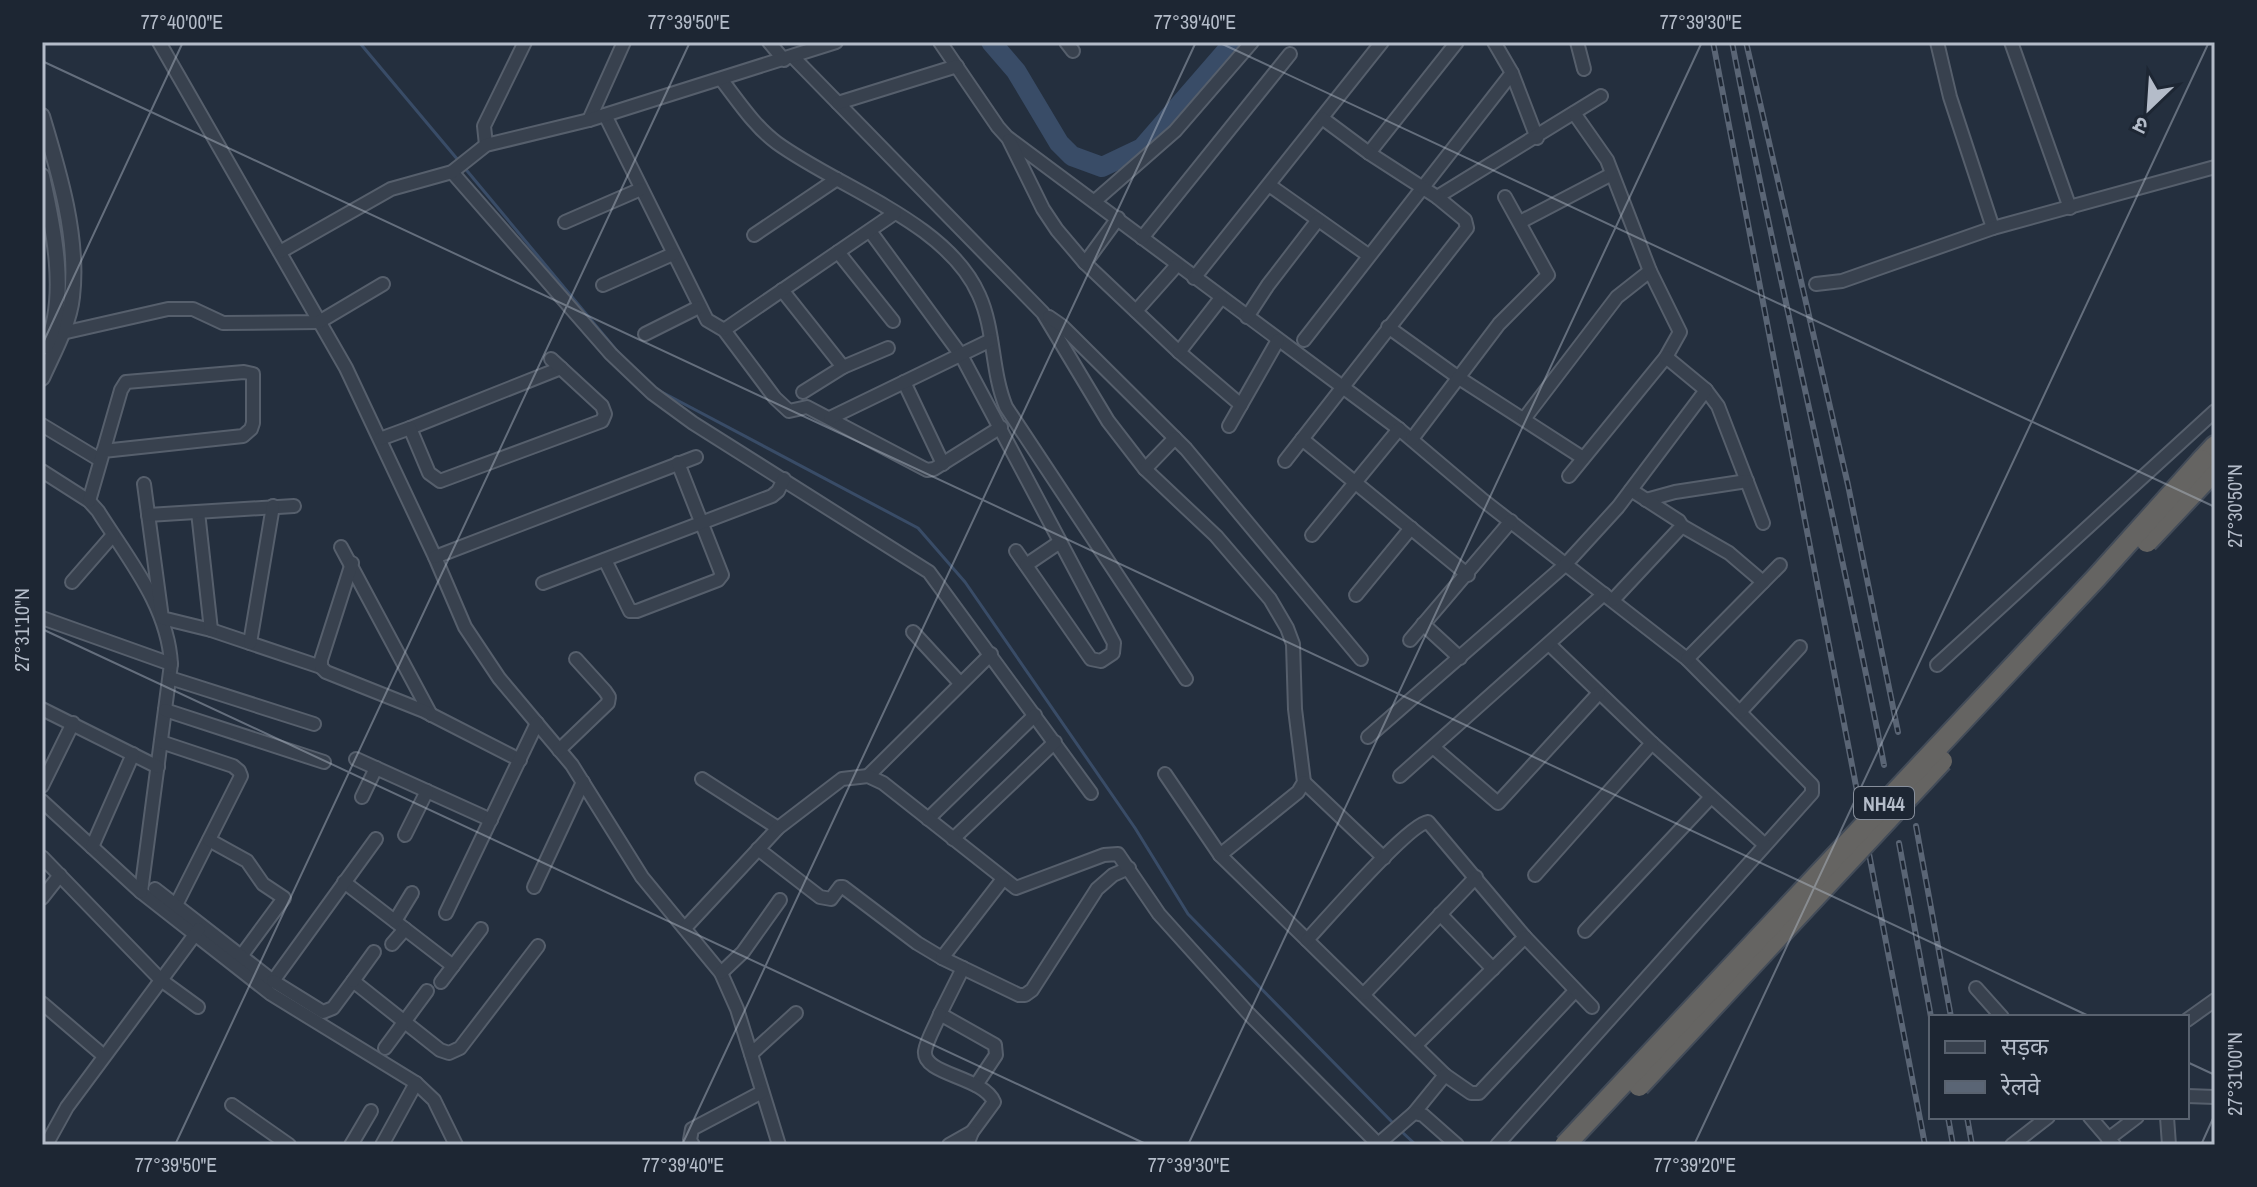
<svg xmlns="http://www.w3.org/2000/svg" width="2257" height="1187" font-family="'Archivo Narrow','Noto Sans Devanagari',sans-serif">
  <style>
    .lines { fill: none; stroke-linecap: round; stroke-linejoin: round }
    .stream { stroke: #394c67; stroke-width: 3 }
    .river { stroke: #394c67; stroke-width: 20 }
    .minor-casing { stroke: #565f6c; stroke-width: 16 }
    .tertiary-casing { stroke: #565f6c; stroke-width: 18 }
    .trunk-casing { stroke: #434c59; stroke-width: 24 }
    .minor { stroke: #38414e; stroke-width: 12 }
    .tertiary { stroke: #38414e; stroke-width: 14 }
    .trunk { stroke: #656462; stroke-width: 20 }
    .rail-casing { stroke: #5a6575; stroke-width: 6 }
    .rail { stroke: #1d2633; stroke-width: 3; stroke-dasharray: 9; stroke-linecap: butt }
    .trunk-bridge-casing { stroke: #434c59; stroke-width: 24; stroke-linecap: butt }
    .trunk-bridge { stroke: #656462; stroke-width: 20 }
    .ticks { fill: none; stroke: #b4bcc9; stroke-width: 2; stroke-opacity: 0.45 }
    .labels { text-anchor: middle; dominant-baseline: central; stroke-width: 8; stroke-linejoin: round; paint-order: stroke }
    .shield { fill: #1d2633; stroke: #878f9c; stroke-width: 2 }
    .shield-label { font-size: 20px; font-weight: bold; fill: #b4bcc9 }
    .neatline { fill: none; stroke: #b4bcc9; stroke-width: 3 }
    .ticks-label { font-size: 20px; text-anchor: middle; fill: #b4bcc9 }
  </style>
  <rect width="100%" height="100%" fill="#242f3e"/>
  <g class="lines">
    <g class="stream">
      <path d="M359,42L458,160"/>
      <path d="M463,166L622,357"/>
      <path d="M656,389L918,528L965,582L1135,828L1188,914L1396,1126"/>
      <path d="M1401,1131L1416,1145"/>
    </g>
    <path class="river" d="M991,42L1016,71L1059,143L1072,156L1102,167L1142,148L1234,42"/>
    <g class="minor-casing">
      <g id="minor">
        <path d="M159,42L346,368L435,557L465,627L499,678L572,765L642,877L721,973L737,1009L779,1145"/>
        <path d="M769,42L784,60"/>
        <path d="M940,42L998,127L1007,137L1399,429L1484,501L1687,659L1812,785V793L1497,1145"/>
        <path d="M1066,42L1073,51"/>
        <path d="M1494,42L1512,73L1537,138"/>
        <path d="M1577,42L1584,69"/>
        <path d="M1937,42L1950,97L1993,228"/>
        <path d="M2011,42L2070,208"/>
        <path d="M793,57L1043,313L1108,421L1145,469L1216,536L1270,599L1287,628L1293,644L1295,709L1304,782L1298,792L1220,855"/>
        <path d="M721,79C738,101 755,127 777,143C839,188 947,222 979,295C995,330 991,371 1006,407L1186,679"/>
        <path d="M838,103L957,66"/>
        <path d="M605,115L707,320L724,330L775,398L789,411L807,407L927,470L934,469L1001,427"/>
        <path d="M589,120L624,42"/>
        <path d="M1009,140L1043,209L1057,230L1085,263L1179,352L1241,405"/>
        <path d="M486,145L484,126L525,42"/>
        <path d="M1369,153L1457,42"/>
        <path d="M452,172L611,354L652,393L693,423L929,572L1091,793"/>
        <path d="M1269,185L1368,255"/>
        <path d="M1437,197L1601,96"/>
        <path d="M1096,200L1175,131L1252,42"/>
        <path d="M565,222L641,189"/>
        <path d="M1520,222L1612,174"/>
        <path d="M870,231L961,355L1114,643L1113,653L1101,661L1091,659L1016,551"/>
        <path d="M754,235L837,179"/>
        <path d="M1142,238L1290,54"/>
        <path d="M280,252L391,189L452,172L486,145L589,120L836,42"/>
        <path d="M838,252L893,321"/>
        <path d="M1085,263L1118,218"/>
        <path d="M1194,278L1382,42"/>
        <path d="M1816,284L1842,281L1993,228L2215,167"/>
        <path d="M603,285L673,254"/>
        <path d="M782,290L843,367"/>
        <path d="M1136,311L1177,265"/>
        <path d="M1049,317L1062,326L1186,449L1361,659"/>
        <path d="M1247,317L1268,285L1318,220"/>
        <path d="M1388,327L1459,378L1583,458"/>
        <path d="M724,330L895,213"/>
        <path d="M58,334L168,309H193L223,323L319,322L383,284"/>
        <path d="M645,334L699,307"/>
        <path d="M1304,340L1512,73"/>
        <path d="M1179,352L1221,298"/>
        <path d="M904,382L943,464"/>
        <path d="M1706,390L1718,406L1763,523"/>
        <path d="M803,392L843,367L888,348"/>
        <path d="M830,418L991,340"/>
        <path d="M1524,419L1617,297L1650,271"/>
        <path d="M42,425L100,460"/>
        <path d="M1229,426L1278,340"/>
        <path d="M410,428L561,368"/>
        <path d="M380,439L410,428L429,473L440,481L602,421L605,414L602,406L551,359"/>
        <path d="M1302,439L1468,575"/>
        <path d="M1412,439L1499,324L1548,275L1505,197"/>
        <path d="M1285,461L1467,228L1465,220L1437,197L1369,153L1322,118"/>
        <path d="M1145,469L1175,438"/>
        <path d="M42,471L89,501L98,511C128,559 168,606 171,664L141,892L271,994L416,1083L434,1100L456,1145"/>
        <path d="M1569,476L1666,357L1680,332L1650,271L1607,160L1574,113"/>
        <path d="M144,484L162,618L211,630L321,667"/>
        <path d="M1646,500L1675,492L1747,481"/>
        <path d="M89,501L121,390L126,382L244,372L253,374V423L251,429L243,436L103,451"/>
        <path d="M198,512L211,630"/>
        <path d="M148,515L294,506"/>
        <path d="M1682,526L1729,553L1763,582"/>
        <path d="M1312,535L1399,429"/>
        <path d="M341,547L431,715"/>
        <path d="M435,557L696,457"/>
        <path d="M605,560L630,611H637L718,580L722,575L678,463"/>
        <path d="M352,563L321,660V667L326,672L424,711L520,760"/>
        <path d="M1026,565L1060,542"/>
        <path d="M72,582L113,535"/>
        <path d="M543,583L772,496L778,491L784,479"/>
        <path d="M1356,595L1411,528"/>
        <path d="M1613,600L1682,526L1679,521L1631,490"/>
        <path d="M42,618L171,664"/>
        <path d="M1423,624L1460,658"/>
        <path d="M913,632L960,683"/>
        <path d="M1410,640L1511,521"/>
        <path d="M250,643L273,506"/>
        <path d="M1550,645L1652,743L1765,845"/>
        <path d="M1687,659L1780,565"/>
        <path d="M1937,665L2215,411"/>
        <path d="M170,678L314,724"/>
        <path d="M42,709L158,767"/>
        <path d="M165,710L324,762"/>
        <path d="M1740,712L1800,647"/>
        <path d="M1368,737L1565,565L1618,507L1706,390L1666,357"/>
        <path d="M161,742L233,766L239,771L241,776L176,905"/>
        <path d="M1433,747L1498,803L1599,693"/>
        <path d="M559,750L608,703L609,697L605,691L576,659"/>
        <path d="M356,759L491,820"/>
        <path d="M1165,774L1220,855L1445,1075L1471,1093H1479L1575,991"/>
        <path d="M868,776L991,654"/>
        <path d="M1400,776L1604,594"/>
        <path d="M702,779L778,828"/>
        <path d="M1304,782L1384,858"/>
        <path d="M42,786L73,723"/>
        <path d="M362,797L376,768"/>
        <path d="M42,801L141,892"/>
        <path d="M928,819L1035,715"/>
        <path d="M405,835L427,791"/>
        <path d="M953,839L1055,742"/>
        <path d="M209,840L247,861L263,884L284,898L242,955"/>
        <path d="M92,847L133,754"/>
        <path d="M758,849L820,897L831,899L840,887H843L917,943L942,958L1019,995H1025L1032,990L1097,889L1113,875L1129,868"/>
        <path d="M42,857L161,980L198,1007"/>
        <path d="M1535,875L1652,743"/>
        <path d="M344,882L453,966"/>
        <path d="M534,887L583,782"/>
        <path d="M155,889L273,981L376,839"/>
        <path d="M42,898L60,875"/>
        <path d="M446,913L537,723"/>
        <path d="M1440,914L1493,969"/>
        <path d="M395,921L412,893"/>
        <path d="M685,928L778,828L842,779L868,776L883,783L1016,888L1104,855L1118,854L1159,914L1249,1014L1378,1144"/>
        <path d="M1585,931L1711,797"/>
        <path d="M1307,940C1326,920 1408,824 1428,822L1525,937L1592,1007"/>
        <path d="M392,944L405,929"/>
        <path d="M942,958L1003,879"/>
        <path d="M963,968L940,1014L995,1045L996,1055L976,1085"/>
        <path d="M721,973L743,952L780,900"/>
        <path d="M273,981L323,1012L333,1008L353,981L440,1050L449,1053L460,1048L538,946"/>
        <path d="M353,981L374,952"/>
        <path d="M441,982L481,929"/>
        <path d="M1976,988L2002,1017"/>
        <path d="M1364,994L1476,877"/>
        <path d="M42,1003L104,1056"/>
        <path d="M940,1014C936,1025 927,1039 925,1051C922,1075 983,1076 994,1102L972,1132L967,1145"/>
        <path d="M2187,1020L2215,1000"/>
        <path d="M1416,1045L1525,937"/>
        <path d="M385,1048L427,991"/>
        <path d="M751,1054L796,1013"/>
        <path d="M2187,1096L2215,1097"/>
        <path d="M232,1105L289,1145"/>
        <path d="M1414,1113L1445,1075"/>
        <path d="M2090,1117L2114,1145"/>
        <path d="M2167,1117L2169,1145"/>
        <path d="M2108,1139L2137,1117"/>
        <path d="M46,1145L67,1107L199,929"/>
        <path d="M351,1145L371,1111"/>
        <path d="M382,1145L416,1083"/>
        <path d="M693,1145L690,1140L692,1129L762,1092"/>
        <path d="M949,1145L972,1132"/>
        <path d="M1377,1145L1414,1113L1423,1115L1457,1145"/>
        <path d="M2012,1145L2048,1117"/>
      </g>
    </g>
    <g class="tertiary-casing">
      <g id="tertiary">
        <path d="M42,116C59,172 79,238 72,297C69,325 53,353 42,378"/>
        <path d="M42,176C53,225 69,298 46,346"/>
      </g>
    </g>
    <g class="trunk-casing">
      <path id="trunk" d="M2202,460L2215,446"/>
    </g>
    <use href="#minor" class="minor"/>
    <use href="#tertiary" class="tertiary"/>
    <use href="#trunk" class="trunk"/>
    <g class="rail-casing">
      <g id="rail">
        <path d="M1713,42L1925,1145"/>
        <path d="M1732,42C1778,284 1838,523 1884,765"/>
        <path d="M1746,42L1848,485L1898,732"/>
        <path d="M1916,826L1951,1017"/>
        <path d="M1899,843L1931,1017"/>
        <path d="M1948,1117L1953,1145"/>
        <path d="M1967,1117L1972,1145"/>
      </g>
    </g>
    <use href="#rail" class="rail"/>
    <g class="trunk-bridge-casing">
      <g id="trunk-bridge">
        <path d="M2147,542L2213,472"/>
        <path d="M1639,1086L1942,761"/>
        <path d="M1565,1145L2097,577L2202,460"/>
      </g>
    </g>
    <use href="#trunk-bridge" class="trunk-bridge"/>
  </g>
  <path class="ticks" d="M1218,42L2215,507M42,61L2091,1017M42,345L183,42M42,629L1148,1145M2187,1062L2215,1075M175,1145L690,42M682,1145L1196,42M1188,1145L1702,42M1694,1145L2209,42M2201,1145L2215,1114"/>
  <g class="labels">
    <rect class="shield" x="1854" y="787" width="60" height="32" rx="6"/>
    <g class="shield-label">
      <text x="1884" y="803">NH44</text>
    </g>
  </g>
  <rect width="2257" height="1187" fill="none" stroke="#1d2633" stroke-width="88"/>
  <rect x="1929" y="1015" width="260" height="104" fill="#1d2633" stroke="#59626f" stroke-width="2"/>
  <rect x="1945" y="1041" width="40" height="12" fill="#38414e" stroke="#59626f" stroke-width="2"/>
  <text x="2001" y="1055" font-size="24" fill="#b4bcc9">सड़क</text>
  <rect x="1945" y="1081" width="40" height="12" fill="#5a6575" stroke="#59626f" stroke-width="2"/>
  <text x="2001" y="1095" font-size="24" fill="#b4bcc9">रेलवे</text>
  <g transform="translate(2149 108) rotate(205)" stroke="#1d2633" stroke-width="6" paint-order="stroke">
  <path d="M0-6L14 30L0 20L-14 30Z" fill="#b4bcc9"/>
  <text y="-12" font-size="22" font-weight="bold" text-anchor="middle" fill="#b4bcc9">उ</text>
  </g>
  <rect x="44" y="44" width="2169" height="1099" class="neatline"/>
  <g class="ticks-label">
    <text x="182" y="29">77°40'00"E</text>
    <text x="689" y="29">77°39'50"E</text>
    <text x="1195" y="29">77°39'40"E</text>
    <text x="1701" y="29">77°39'30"E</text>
    <text transform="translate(2235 506) rotate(-90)" y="7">27°30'50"N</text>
    <text transform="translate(22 630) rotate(-90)" y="7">27°31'10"N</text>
    <text transform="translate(2235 1074) rotate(-90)" y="7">27°31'00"N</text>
    <text x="176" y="1172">77°39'50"E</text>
    <text x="683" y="1172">77°39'40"E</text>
    <text x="1189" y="1172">77°39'30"E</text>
    <text x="1695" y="1172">77°39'20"E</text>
  </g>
</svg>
